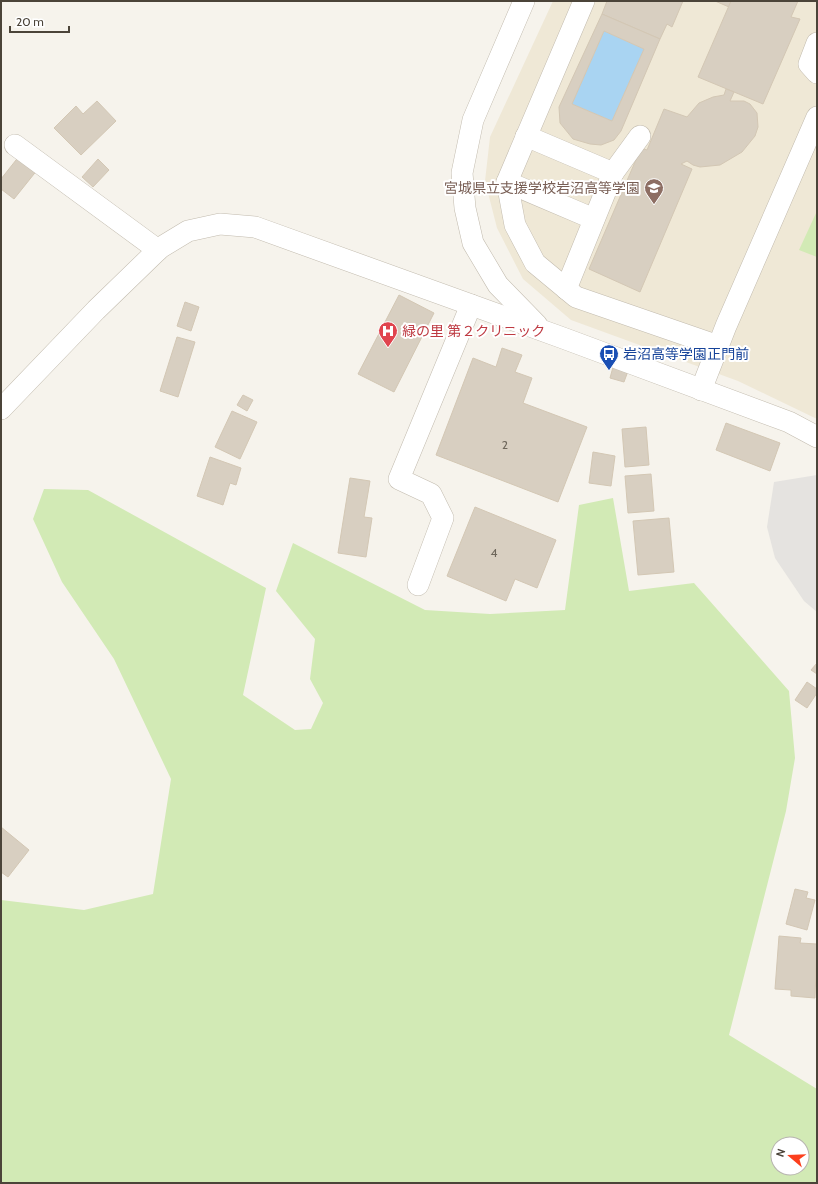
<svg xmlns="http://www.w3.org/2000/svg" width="818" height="1184" font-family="Cabin,'Noto Sans JP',sans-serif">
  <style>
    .education { fill: #efe8d6 }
    .green { fill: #d2eab5; fill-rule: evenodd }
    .parking { fill: #e5e3e0 }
    .water { fill: #a9d4f2 }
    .building { fill: #d8cfc1; stroke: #d3c7b4; fill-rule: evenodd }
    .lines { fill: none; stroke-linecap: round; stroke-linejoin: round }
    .minor-casing { stroke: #c2bbae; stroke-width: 22 }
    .minor { stroke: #fff; stroke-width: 21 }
    .labels { text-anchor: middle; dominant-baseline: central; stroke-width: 4; stroke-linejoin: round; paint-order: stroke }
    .number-label { font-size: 12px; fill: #6e675b }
    .education-label { font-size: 14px; fill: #785e54; stroke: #fff; text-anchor: end }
    .health-label { font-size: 14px; fill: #be3a42; stroke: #fff; text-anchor: start }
    .transit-label { font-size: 14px; fill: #164399; stroke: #fff; text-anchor: start }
  </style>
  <rect width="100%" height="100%" fill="#f6f3ec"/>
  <path class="education" d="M553,1H817V419L738,381L571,320L523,279L497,228L485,181L490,137Z"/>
  <g class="green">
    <path d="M817,211V257L799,250Z"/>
    <path d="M44,489L88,490L266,588L243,695L295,730L311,729L323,703L310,679L315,639L276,591L293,543L425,610L490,614L565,610L579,505L613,498L629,591L694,583L789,691L795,758L786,811L729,1035L817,1089V1183H1V900L84,910L153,894L171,779L114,659L62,582L33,519ZM778,1144H802V1168H778Z"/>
  </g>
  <path class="parking" d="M817,475V612L804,601L775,558L767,527L774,482Z"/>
  <path class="water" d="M604,31L644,49L612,121L572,104Z"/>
  <g class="building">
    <path d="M607,1H683L672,27L667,24L660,39L602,14Z"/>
    <path d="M715,1H731L729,7Z"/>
    <path d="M731,1H798L791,17L800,19L763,104L698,77Z"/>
    <path d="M602,14L660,39L621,131L614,140L601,145L590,144L573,139L560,123L559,107ZM604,31L644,49L612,121L572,104Z"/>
    <path d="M726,89L734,92L730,101H744L750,104L757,113L758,127L755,136L742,152L720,165L700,167L693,165L687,161L681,164L692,169L640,292L589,269L641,148L647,150L664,109L687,117L699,103L713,97L724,95Z"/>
    <path d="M97,101L116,121L81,155L54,128L76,106L83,114Z"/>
    <path d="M20,155L38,169L14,199L1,189V179Z"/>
    <path d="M98,159L109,170L93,187L82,177Z"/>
    <path d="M399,295L434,313L394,392L358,374Z"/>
    <path d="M185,302L199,307L191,331L177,326Z"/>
    <path d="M177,337L195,342L178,397L160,391Z"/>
    <path d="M502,348L522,355L515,372L532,378L523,403L587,427L558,502L436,455L473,358L496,367Z"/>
    <path d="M613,367L628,371L624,382L610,378Z"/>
    <path d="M243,395L253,400L247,411L237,405Z"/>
    <path d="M232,411L257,422L240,459L215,447Z"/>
    <path d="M726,423L780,443L770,471L716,450Z"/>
    <path d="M646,427L649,465L625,467L622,429Z"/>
    <path d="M593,452L615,456L611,486L589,483Z"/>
    <path d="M210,457L241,468L236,485L230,483L223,505L197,496Z"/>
    <path d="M651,474L654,511L628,513L625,476Z"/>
    <path d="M350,478L370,481L364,517L372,518L366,557L338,553Z"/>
    <path d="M475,507L556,540L537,588L515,579L506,601L447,576Z"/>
    <path d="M669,518L674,572L638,575L633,521Z"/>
    <path d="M817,663V674L811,670Z"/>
    <path d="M807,682L817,689V693L807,708L795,700Z"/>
    <path d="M1,827L29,850L8,877L1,872Z"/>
    <path d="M795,889L808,892L806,898L815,900L807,930L786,924Z"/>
    <path d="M779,936L801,938L800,943L817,944L815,998L791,996V990L775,989Z"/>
  </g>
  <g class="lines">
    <g class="minor-casing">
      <g id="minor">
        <path d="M524,1L473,120L462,173L465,208L473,243L498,285L537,325"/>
        <path d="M584,1L507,182L515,225L535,263L576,297L718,346"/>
        <path d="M817,43L809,64L817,73"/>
        <path d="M526,136L613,173L566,289"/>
        <path d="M15,145L158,250"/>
        <path d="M613,173L640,136"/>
        <path d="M507,182L594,219"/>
        <path d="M701,390L726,326L817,117"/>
        <path d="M1,409L96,310L160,248L188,231L220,224L255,227L563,338L789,422L817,437"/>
        <path d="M418,585L443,518L431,494L399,479L471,305"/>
      </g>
    </g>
    <use href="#minor" class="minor"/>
  </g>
  <defs>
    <g id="school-pin" transform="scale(1)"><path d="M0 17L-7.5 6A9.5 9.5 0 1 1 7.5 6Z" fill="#8d6e63" stroke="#fff"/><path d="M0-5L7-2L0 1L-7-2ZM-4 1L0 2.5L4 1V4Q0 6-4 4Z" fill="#fff"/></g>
    <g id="hospital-pin" transform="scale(1)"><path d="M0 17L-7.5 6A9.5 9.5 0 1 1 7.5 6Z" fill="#e0444e" stroke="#fff"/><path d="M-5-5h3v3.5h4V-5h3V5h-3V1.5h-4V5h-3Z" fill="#fff"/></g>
    <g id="bus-pin" transform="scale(1)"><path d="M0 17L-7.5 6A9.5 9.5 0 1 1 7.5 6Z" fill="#1a4fb4" stroke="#fff"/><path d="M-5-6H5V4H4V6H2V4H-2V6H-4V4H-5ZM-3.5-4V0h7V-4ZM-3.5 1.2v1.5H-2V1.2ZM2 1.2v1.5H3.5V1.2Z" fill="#fff"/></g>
  </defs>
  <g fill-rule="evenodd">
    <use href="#school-pin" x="654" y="188"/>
    <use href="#hospital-pin" x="388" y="331"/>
    <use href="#bus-pin" x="609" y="354"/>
  </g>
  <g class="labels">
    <g class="number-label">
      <text x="505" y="444">2</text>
      <text x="494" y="552">4</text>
    </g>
    <g class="education-label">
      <text x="640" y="188">宮城県立支援学校岩沼高等学園</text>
    </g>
    <g class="health-label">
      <text x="402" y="331">緑の里 第２クリニック</text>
    </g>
    <g class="transit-label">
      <text x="623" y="354">岩沼高等学園正門前</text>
    </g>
  </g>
  <rect width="818" height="1184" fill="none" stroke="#4b4439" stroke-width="4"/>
  <g transform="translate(790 1156) rotate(289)"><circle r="19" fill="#ffffff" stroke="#b7b4b0"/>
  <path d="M0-3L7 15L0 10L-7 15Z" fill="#fc3f1d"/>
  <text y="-6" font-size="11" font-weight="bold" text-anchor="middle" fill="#4b4439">N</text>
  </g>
  <path d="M10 26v6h59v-6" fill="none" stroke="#4b4439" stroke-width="2"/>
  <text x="16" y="26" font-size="12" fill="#4b4439" stroke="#ffffff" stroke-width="3" paint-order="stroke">20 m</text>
</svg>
